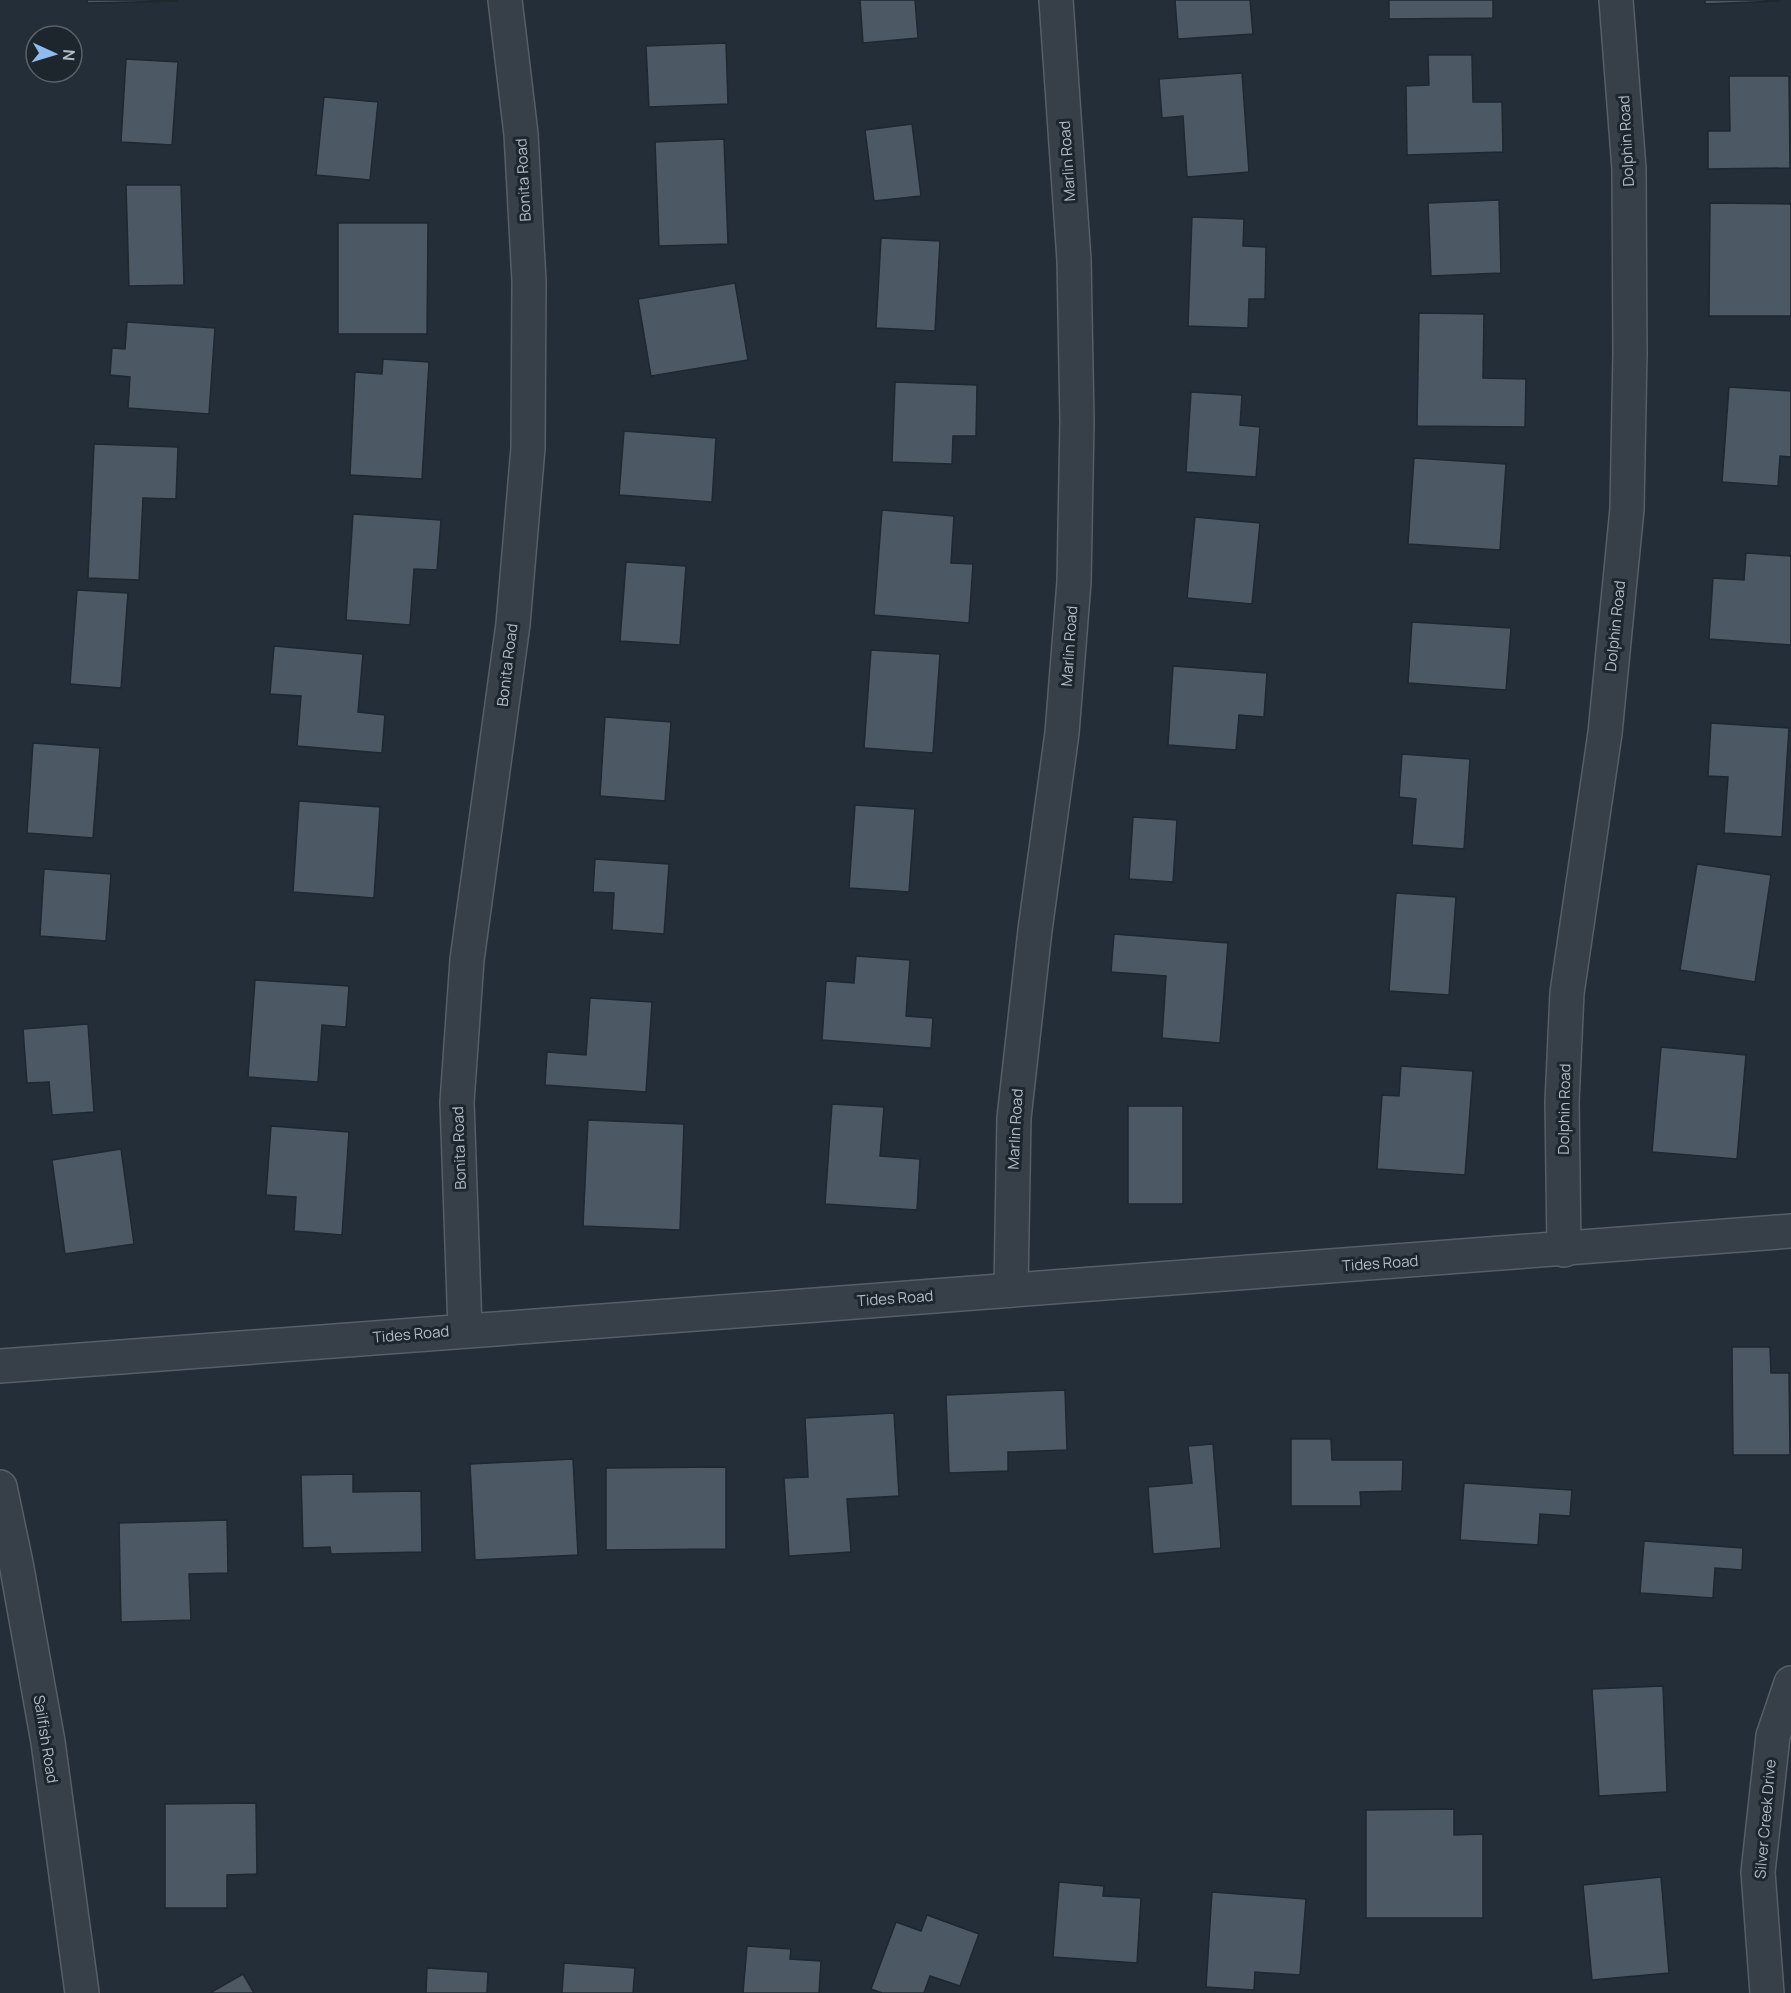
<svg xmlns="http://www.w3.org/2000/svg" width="1791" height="1993" font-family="Manrope,sans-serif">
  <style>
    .building { fill: #4c5964; stroke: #1f272f; stroke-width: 1.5 }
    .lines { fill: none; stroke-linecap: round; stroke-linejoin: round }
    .minor-casing { stroke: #565e67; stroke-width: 36 }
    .minor { stroke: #374049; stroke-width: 33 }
    .labels { text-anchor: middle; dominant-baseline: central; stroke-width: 6; stroke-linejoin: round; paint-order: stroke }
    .street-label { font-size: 15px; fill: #b3bbc5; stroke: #1d252d }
  </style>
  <rect width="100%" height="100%" fill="#242e38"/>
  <g class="building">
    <path d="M87,0H177V1L87,3Z"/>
    <path d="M860,0H915L918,38L863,43Z"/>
    <path d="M1175,0H1250L1253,34L1178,39Z"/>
    <path d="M1389,0H1493V18L1389,19Z"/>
    <path d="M1705,0H1779V1L1705,4Z"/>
    <path d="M726,43L728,104L649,107L646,46Z"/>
    <path d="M1428,55H1472L1473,102H1502L1503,152L1407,155L1406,86L1429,85Z"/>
    <path d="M126,59L178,62L172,145L121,142Z"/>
    <path d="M1242,73L1249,172L1187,177L1183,116L1162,118L1159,79Z"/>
    <path d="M1729,76H1789L1790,168L1708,169V131H1730Z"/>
    <path d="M324,97L378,102L370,180L316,175Z"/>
    <path d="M912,124L921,196L874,201L865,130Z"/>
    <path d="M724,139L728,244L659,246L655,142Z"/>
    <path d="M126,185H181L184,285L129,286Z"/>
    <path d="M1499,200L1501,273L1431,276L1428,203Z"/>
    <path d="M1710,203L1791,204V316H1709Z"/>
    <path d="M1192,217L1244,219L1243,246L1266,247L1265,299H1249L1248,328L1188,326Z"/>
    <path d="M338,223H428L427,334H338Z"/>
    <path d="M881,238L940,241L935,331L876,328Z"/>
    <path d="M735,283L748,360L651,376L638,299Z"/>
    <path d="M1419,313L1484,314L1483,378L1526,379L1525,427L1417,426Z"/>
    <path d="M127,322L215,328L209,414L128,408L130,377L110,375L112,348L125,349Z"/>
    <path d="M383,359L429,362L422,479L350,475L355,372L382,374Z"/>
    <path d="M895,382L977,385L976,436H953L952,464L892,462Z"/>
    <path d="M1729,387L1791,391V457L1780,456L1778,486L1722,482Z"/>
    <path d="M1191,392L1242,395L1240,425L1260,427L1256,477L1186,472Z"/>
    <path d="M624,431L716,438L712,502L619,495Z"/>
    <path d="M94,444L178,447L176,499L143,498L139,580L88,578Z"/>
    <path d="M1414,458L1506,464L1500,550L1408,544Z"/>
    <path d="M882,510L954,516L951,563L973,564L969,623L874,615Z"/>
    <path d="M353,514L441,520L437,570L414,569L410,625L346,620Z"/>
    <path d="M1195,517L1260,523L1252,604L1187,598Z"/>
    <path d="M1746,553L1791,556V645L1709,639L1713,578L1744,580Z"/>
    <path d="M626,562L686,566L680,645L620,641Z"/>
    <path d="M77,590L128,593L121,688L70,684Z"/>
    <path d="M1412,622L1511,628L1506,690L1408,683Z"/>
    <path d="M274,646L363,654L358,712L385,715L382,753L297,746L301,696L270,694Z"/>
    <path d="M871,650L940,654L933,753L864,748Z"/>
    <path d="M1173,666L1267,673L1264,717L1239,715L1236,750L1168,745Z"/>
    <path d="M605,717L671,722L665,801L600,796Z"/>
    <path d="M1711,723L1789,728L1782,837L1724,833L1728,777L1708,776Z"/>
    <path d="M33,743L100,748L93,838L27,833Z"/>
    <path d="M1402,754L1470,759L1464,849L1412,845L1416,799L1399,797Z"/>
    <path d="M299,801L380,807L374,898L293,892Z"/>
    <path d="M855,805L915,809L909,892L849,888Z"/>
    <path d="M1133,817L1177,820L1173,882L1129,879Z"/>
    <path d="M595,859L669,864L664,934L612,930L614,893L593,892Z"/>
    <path d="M1697,864L1771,875L1755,982L1680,970Z"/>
    <path d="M44,869L111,874L106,941L40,936Z"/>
    <path d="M1396,893L1456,897L1449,995L1389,991Z"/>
    <path d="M1114,934L1228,943L1220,1043L1162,1038L1166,976L1111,972Z"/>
    <path d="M856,956L910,960L906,1016L933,1018L931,1048L822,1040L826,981L854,983Z"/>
    <path d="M255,980L349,986L346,1027L322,1025L318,1082L248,1077Z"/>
    <path d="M590,998L652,1002L646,1092L545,1085L547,1052L586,1055Z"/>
    <path d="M88,1024L94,1112L52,1115L49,1082L27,1083L23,1029Z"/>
    <path d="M1661,1047L1746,1055L1737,1159L1652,1152Z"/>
    <path d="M1401,1066L1473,1071L1465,1175L1377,1169L1382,1095L1399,1096Z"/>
    <path d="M832,1104L884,1107L880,1156L920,1159L917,1210L825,1204Z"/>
    <rect x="1128" y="1106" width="55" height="98"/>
    <path d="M588,1120L684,1124L680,1230L583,1226Z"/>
    <path d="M271,1126L349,1132L342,1235L294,1231L296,1197L266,1195Z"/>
    <path d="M121,1149L134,1244L65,1254L52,1160Z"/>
    <path d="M1732,1347H1770L1771,1373H1789L1790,1455H1733Z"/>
    <path d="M1065,1390L1067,1450L1008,1452V1471L949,1473L946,1395Z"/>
    <path d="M894,1413L899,1496L847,1499L851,1552L789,1556L784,1478L808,1477L805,1418Z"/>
    <path d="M1291,1439H1331L1332,1460H1403L1402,1491L1360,1492L1361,1506H1291Z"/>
    <path d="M1213,1444L1221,1548L1153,1554L1148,1487L1192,1483L1188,1446Z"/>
    <path d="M573,1459L578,1555L475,1560L470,1464Z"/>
    <path d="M726,1467V1549L606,1550V1468Z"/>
    <path d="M353,1474V1492L421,1491L422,1552L331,1554L330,1547L303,1548L301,1475Z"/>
    <path d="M1464,1483L1572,1490L1570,1516L1540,1514L1538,1545L1460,1540Z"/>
    <path d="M227,1520L228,1573L189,1574L191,1620L121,1622L119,1523Z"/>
    <path d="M1644,1541L1743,1548L1742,1570L1715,1568L1713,1598L1640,1593Z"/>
    <path d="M1663,1686L1667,1792L1599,1796L1592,1689Z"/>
    <path d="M256,1803L257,1874L227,1875V1908H165V1804Z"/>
    <path d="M1454,1809V1835L1483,1834V1918H1366V1810Z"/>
    <path d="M1661,1877L1669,1973L1592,1980L1583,1885Z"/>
    <path d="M1059,1882L1104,1886L1103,1896L1141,1898L1137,1963L1053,1957Z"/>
    <path d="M1212,1892L1306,1899L1300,1975L1255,1972L1254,1990L1206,1987Z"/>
    <path d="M927,1915L979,1934L960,1986L930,1976L924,1993H882L871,1989L896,1922L921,1931Z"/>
    <path d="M747,1946L791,1949L790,1959L821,1961L819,1993H743Z"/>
    <path d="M564,1963L635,1968L633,1993H562Z"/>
    <path d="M427,1968L488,1972L487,1993H426Z"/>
    <path d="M243,1974L254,1993H210Z"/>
  </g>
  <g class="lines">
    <g class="minor-casing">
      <g id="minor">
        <path d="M1564,1250L1562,1102L1567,993L1605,733L1627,509L1630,353L1629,169L1616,0"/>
        <path d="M1011,1290L1014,1118L1035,930L1062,733L1074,582L1077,422L1074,260L1056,0"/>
        <path d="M465,1329L457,1102L467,960L513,624L528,448L529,281L521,134L505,0"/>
        <path d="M0,1366C597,1319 1194,1280 1791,1231"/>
        <path d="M0,1487L16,1563L48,1742L82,1993"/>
        <path d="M1767,1993L1758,1872L1773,1736L1791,1683"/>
      </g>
    </g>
    <use href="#minor" class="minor"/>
  </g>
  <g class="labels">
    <g class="street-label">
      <text transform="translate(1626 141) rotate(-93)">Dolphin Road</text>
      <text transform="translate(1067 161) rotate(-94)">Marlin Road</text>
      <text transform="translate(523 180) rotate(-93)">Bonita Road</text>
      <text transform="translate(1615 626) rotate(-84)">Dolphin Road</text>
      <text transform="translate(1069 646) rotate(-86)">Marlin Road</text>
      <text transform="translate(507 665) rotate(-83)">Bonita Road</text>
      <text transform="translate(1564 1109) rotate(-89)">Dolphin Road</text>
      <text transform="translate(1015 1129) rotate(-87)">Marlin Road</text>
      <text transform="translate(459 1148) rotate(-92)">Bonita Road</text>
      <text transform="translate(1380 1263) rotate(-4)">Tides Road</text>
      <text transform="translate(895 1298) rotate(-4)">Tides Road</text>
      <text transform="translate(411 1334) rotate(-5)">Tides Road</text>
      <text transform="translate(46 1739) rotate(81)">Sailfish Road</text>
      <text transform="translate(1765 1819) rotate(-85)">Silver Creek Drive</text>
    </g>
  </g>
  <g transform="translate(54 54) rotate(94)"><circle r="28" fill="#1d252d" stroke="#59616a" stroke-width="1.5"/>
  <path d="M0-4.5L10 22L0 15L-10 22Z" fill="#8fbbee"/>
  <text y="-9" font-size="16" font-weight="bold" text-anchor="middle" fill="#b3bbc5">N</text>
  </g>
</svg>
